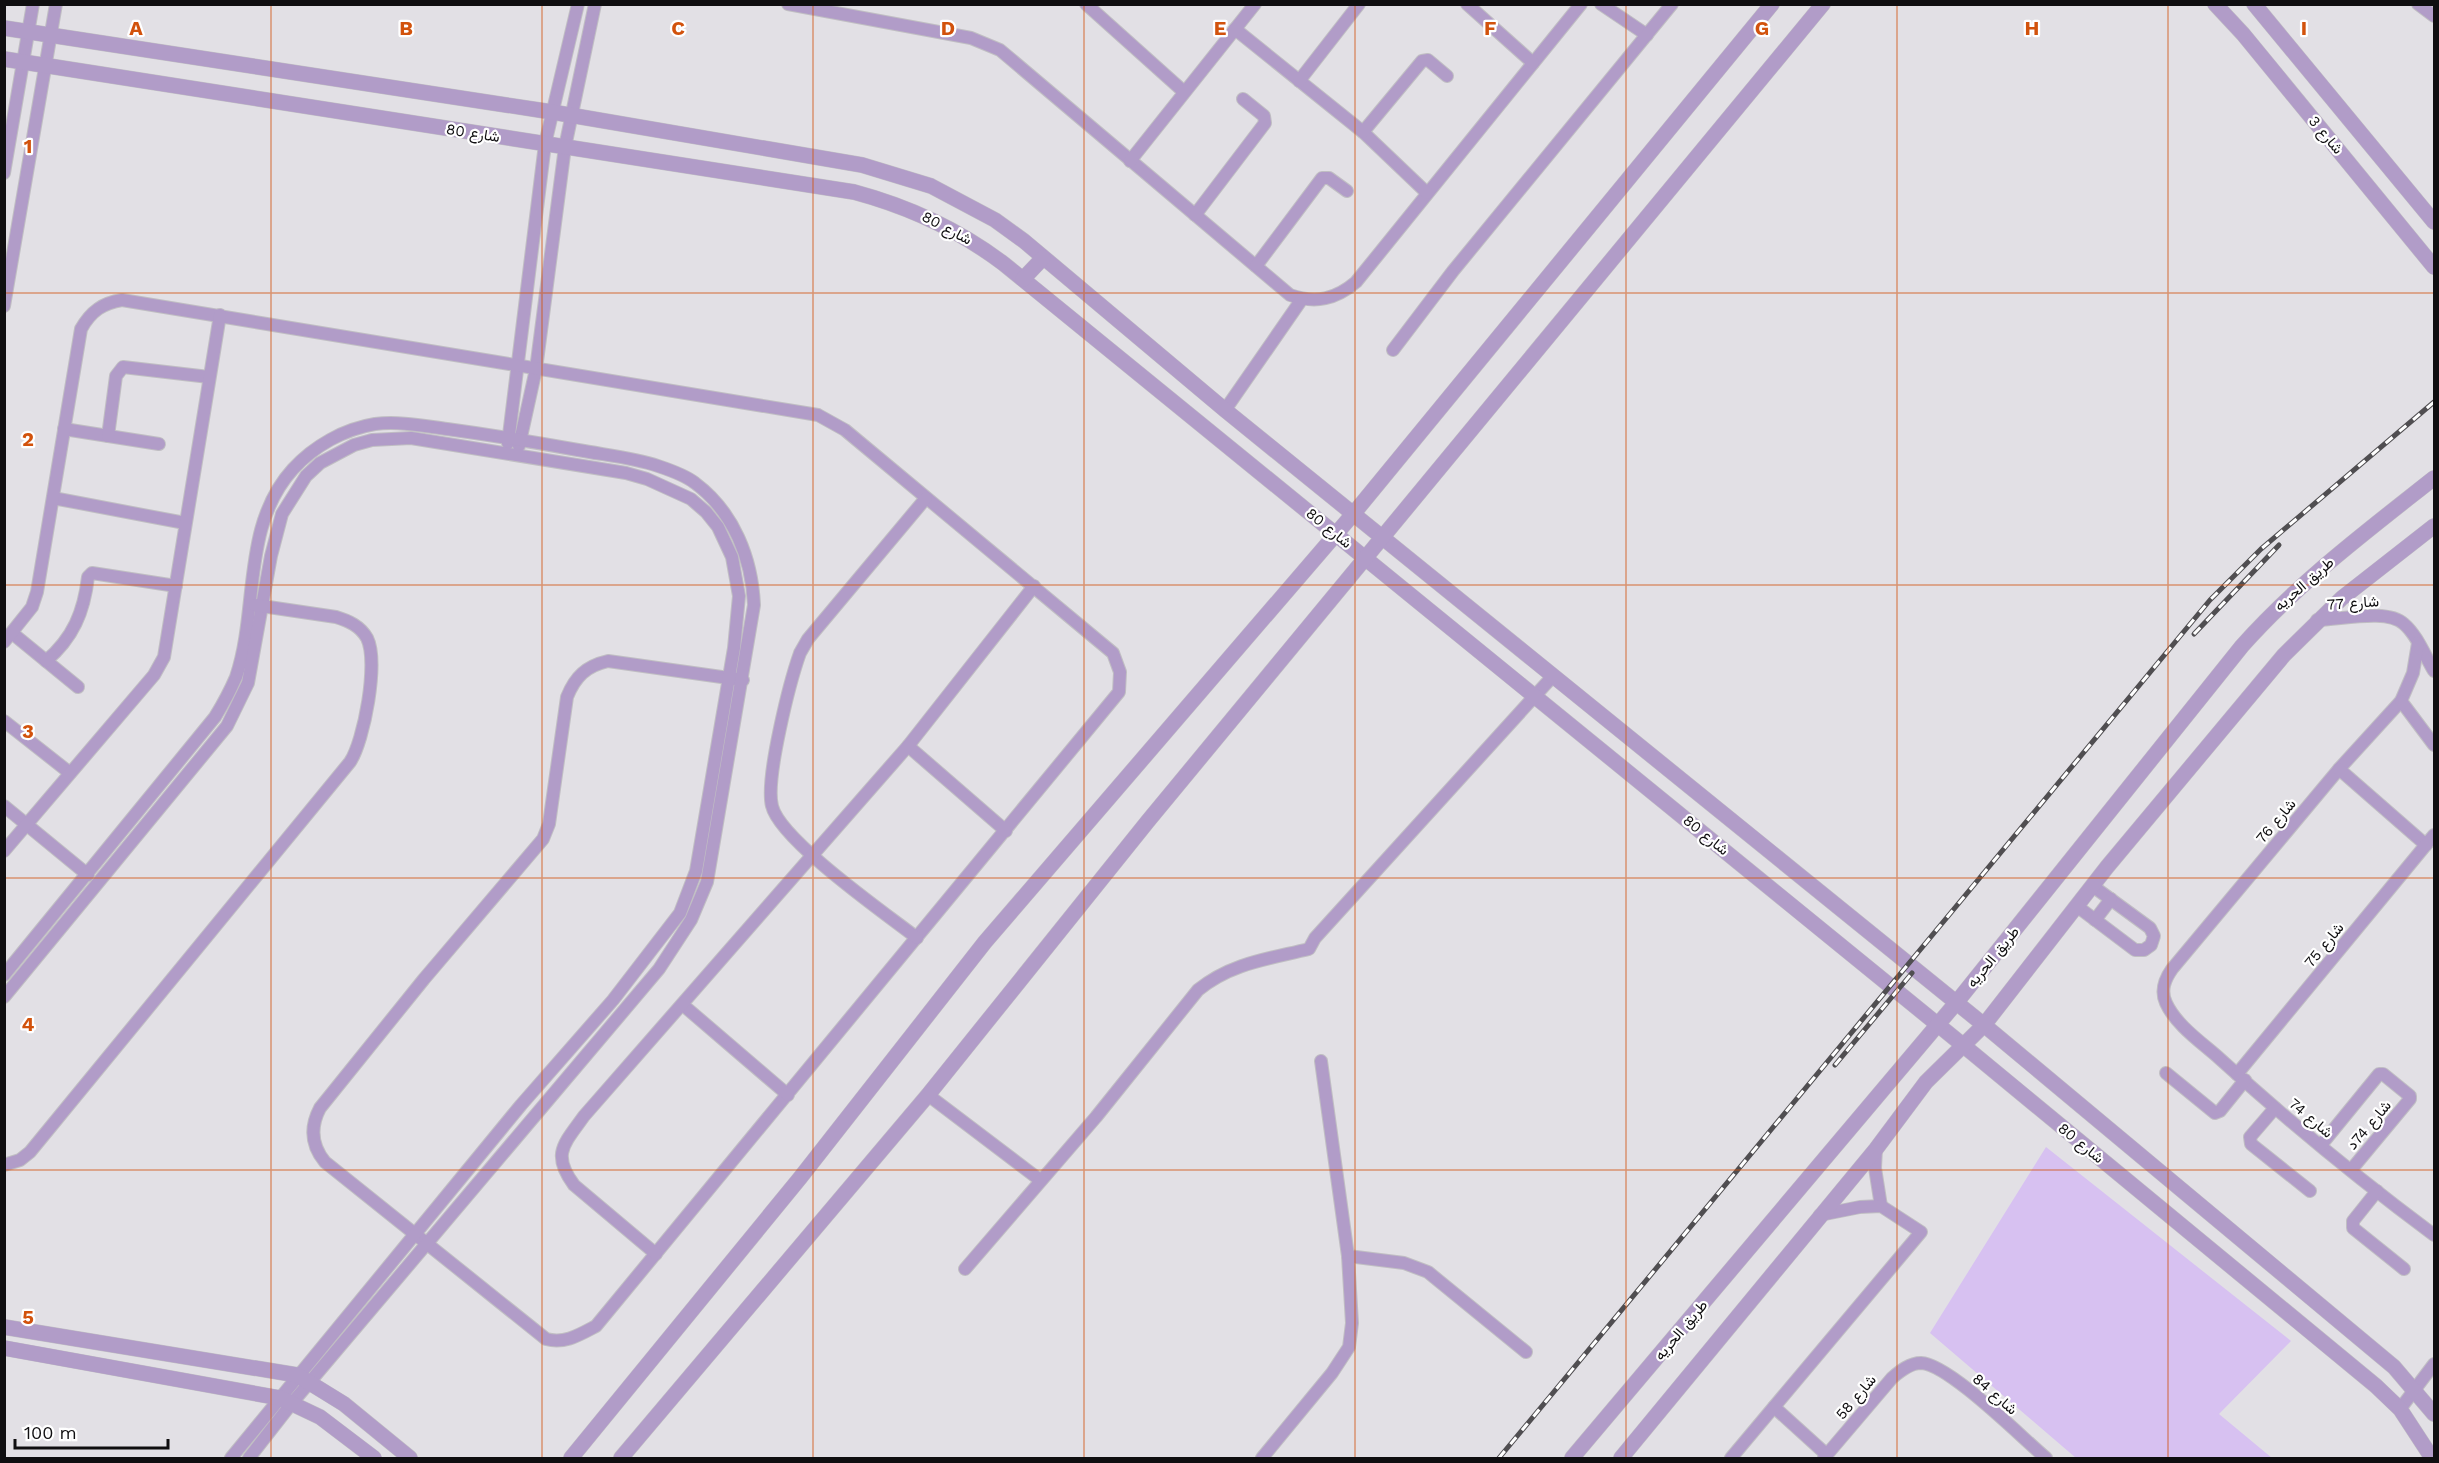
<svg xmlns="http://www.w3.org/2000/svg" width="2439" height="1463" font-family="'Work Sans',Vazirmatn,sans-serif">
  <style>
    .green { fill: #d7c1f1 }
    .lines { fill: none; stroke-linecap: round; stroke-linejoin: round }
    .minor-casing { stroke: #c0bec3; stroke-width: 14 }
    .tertiary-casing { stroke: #c0bec3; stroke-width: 16 }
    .minor { stroke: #b19cc8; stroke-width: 12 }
    .tertiary { stroke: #b19cc8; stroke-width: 15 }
    .rail-casing { stroke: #504e51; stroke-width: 5 }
    .rail { stroke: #fff; stroke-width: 3; stroke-dasharray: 9; stroke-linecap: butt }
    .grid { fill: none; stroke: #d2520c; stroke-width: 1.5; stroke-opacity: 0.55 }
    .labels { text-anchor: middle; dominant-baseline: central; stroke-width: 4.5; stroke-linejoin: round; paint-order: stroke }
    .street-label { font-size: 15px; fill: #0f0e10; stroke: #fff }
    .grid-label { font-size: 20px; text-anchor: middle; font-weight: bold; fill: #d2520c; stroke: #fff; stroke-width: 4.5; stroke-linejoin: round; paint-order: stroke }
  </style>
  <rect width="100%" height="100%" fill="#e2e0e5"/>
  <path class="green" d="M2046,1147L2291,1341L2219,1414L2272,1458H2076L1930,1333Z"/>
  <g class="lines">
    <g class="minor-casing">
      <g id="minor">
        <path d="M788,4L971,38L1000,50L1290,295C1316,304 1336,299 1356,282L1581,4"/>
        <path d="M1086,4L1183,91"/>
        <path d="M1467,4L1533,63"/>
        <path d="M1601,4L1647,35"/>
        <path d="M2418,4L2434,16"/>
        <path d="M1235,29L1363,132L1427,193"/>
        <path d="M1299,81L1359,4"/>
        <path d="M1363,132L1422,61L1428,60L1447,76"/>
        <path d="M1130,161L1255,4"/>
        <path d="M4,173L33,4"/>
        <path d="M1195,215L1265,123L1264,116L1243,99"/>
        <path d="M1256,266L1322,178H1329L1347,191"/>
        <path d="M4,306L56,4"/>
        <path d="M1393,350L1453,271L1672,4"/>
        <path d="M1225,410L1302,299"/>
        <path d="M64,429L159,444"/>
        <path d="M108,436L116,376L123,367L209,377"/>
        <path d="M508,443L545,144L578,4"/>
        <path d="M519,446L536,369L565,147L595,4"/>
        <path d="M53,498L185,523"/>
        <path d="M2317,620C2340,620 2387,608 2404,624C2417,635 2425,656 2434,671"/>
        <path d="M12,633L78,687"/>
        <path d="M4,642L32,607L37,592L81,329C91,311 103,303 122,300L818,415L845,430L1113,653L1120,672L1119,692L596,1326C579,1335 565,1344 546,1339L325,1162C311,1145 310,1127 320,1108L424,979L543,839L549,824L567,697C575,677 586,666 608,661L743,680"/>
        <path d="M2418,643L2413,673L2401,701L2339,769L2172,969C2165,979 2160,990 2166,1003C2176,1025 2201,1042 2219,1058C2288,1121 2360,1180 2434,1235"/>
        <path d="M46,661C73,638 84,612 88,577L92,573L176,586"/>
        <path d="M2401,701L2434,745"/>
        <path d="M4,721L70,773"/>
        <path d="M908,746L1006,831"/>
        <path d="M2339,769L2426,845"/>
        <path d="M4,806L88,875"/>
        <path d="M4,851L154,675L164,657L220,315"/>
        <path d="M2078,907L2135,950H2144L2151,945L2154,936L2150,928L2094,887"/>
        <path d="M2095,920L2111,899"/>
        <path d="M917,938C886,914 780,840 772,806C765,779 790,681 800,653L808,639L926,498"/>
        <path d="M4,975L215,717C223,704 230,691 236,677C259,609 241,526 293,469C314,446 344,429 375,424C399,421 424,426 447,429C491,435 534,442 578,450C604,455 632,457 658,466C670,470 685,475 695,483C734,512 752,559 754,605L707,882L691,920L659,969L292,1403L249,1458"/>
        <path d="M4,997L227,726L248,683L271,556L282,514L306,476L320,463L354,445L372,440L411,438L626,473L647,479L691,499L706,512L718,527L732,557L739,596L734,648L696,871L680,913L613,1000L521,1105L231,1458"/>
        <path d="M683,1005L788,1095"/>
        <path d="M2166,1073L2215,1113L2220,1111L2245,1080"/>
        <path d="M2237,1074L2434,835"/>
        <path d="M928,1095L1040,1180"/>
        <path d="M2275,1108L2250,1137L2251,1144L2310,1191"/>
        <path d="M2321,1145L2379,1074H2383L2410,1096V1099L2351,1170"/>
        <path d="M1876,1149L1875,1168L1881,1206"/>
        <path d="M4,1165L20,1160L30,1152L350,762C364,741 379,662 367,638C360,626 349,621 336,617L255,605"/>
        <path d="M2377,1191L2353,1221V1228L2404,1269"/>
        <path d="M656,1254L574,1185C551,1154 564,1144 584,1116L908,746L1034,586"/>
        <path d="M1348,1256L1404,1263L1428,1272L1526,1352"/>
        <path d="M965,1269L1096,1117L1198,990C1231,963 1268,959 1309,949L1315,938L1553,676"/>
        <path d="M1774,1407L1827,1455"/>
        <path d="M2400,1409L2434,1364"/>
        <path d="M1262,1458L1332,1373L1349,1347L1352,1323L1348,1256L1321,1061"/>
        <path d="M1731,1458L1921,1232L1881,1206L1860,1207L1820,1215"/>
        <path d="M1824,1458L1892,1378C1900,1371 1910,1363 1921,1363C1949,1364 2022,1438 2046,1458"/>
      </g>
    </g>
    <g class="tertiary-casing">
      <g id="tertiary">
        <path d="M2215,4L2243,34L2434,267"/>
        <path d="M2254,4L2434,222"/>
        <path d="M4,28L552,112L862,165L931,186L995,220L1024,241L1225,410L1984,1025L2394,1367L2434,1414"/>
        <path d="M4,59L854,192C910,207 958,229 1004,264L1964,1046L2376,1386L2400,1409L2432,1458"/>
        <path d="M1023,279L1043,258"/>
        <path d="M4,1327L297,1375L344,1404L410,1458"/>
        <path d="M4,1348L280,1398L320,1417L374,1458"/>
        <path d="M571,1458L800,1178L985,942L1354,513L1772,4"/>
        <path d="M621,1458L928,1095L1148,821L1823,4"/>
        <path d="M1572,1458L1956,1003L2242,646C2299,582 2367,531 2434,478"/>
        <path d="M1621,1458L1876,1149L1926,1082L1984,1025L2107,867L2284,655L2342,598L2434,526"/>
      </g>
    </g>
    <use href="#minor" class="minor"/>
    <use href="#tertiary" class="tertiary"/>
    <g class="rail-casing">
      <g id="rail">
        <path d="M2194,634L2279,545"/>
        <path d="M1835,1065L1912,973"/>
        <path d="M1499,1458L2210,600L2261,549L2434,402"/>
      </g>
    </g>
    <use href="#rail" class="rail"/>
  </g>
  <path class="grid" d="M271,4V1458M542,4V1458M813,4V1458M1084,4V1458M1355,4V1458M1626,4V1458M1897,4V1458M2168,4V1458M4,293H2434M4,585H2434M4,878H2434M4,1170H2434"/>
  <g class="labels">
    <g class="street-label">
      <text transform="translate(473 133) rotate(9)">شارع 80</text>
      <text transform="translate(2326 135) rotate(50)">شارع 3</text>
      <text transform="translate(947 228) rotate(28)">شارع 80</text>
      <text transform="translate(1329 528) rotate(39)">شارع 80</text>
      <text transform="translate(2304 584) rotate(-41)">طريق الحريه</text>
      <text transform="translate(2353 603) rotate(-4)">شارع 77</text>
      <text transform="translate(2276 821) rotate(-50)">شارع 76</text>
      <text transform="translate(1706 835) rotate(39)">شارع 80</text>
      <text transform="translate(2324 945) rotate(-51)">شارع 75</text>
      <text transform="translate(1993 957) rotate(-51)">طريق الحريه</text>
      <text transform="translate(2311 1118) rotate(40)">شارع 74</text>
      <text transform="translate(2369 1125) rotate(-50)">شارع 74د</text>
      <text transform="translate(2081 1143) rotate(39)">شارع 80</text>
      <text transform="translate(1681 1330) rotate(-50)">طريق الحريه</text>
      <text transform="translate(1995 1394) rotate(41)">شارع 84</text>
      <text transform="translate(1856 1397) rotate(-50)">شارع 58</text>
    </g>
  </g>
  <g class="grid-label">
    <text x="136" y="35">A</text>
    <text x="406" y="35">B</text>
    <text x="678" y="35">C</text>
    <text x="948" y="35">D</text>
    <text x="1220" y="35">E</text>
    <text x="1490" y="35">F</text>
    <text x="1762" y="35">G</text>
    <text x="2032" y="35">H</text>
    <text x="2304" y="35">I</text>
    <text x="28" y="153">1</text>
    <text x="28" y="446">2</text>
    <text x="28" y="738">3</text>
    <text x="28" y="1031">4</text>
    <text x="28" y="1324">5</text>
  </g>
  <rect width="2439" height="1463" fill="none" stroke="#0f0e10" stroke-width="12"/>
  <path d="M15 1439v9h153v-9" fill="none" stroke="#0f0e10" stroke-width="3"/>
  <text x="24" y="1439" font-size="18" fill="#0f0e10" stroke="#ffffff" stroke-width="4.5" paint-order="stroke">100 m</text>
</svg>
